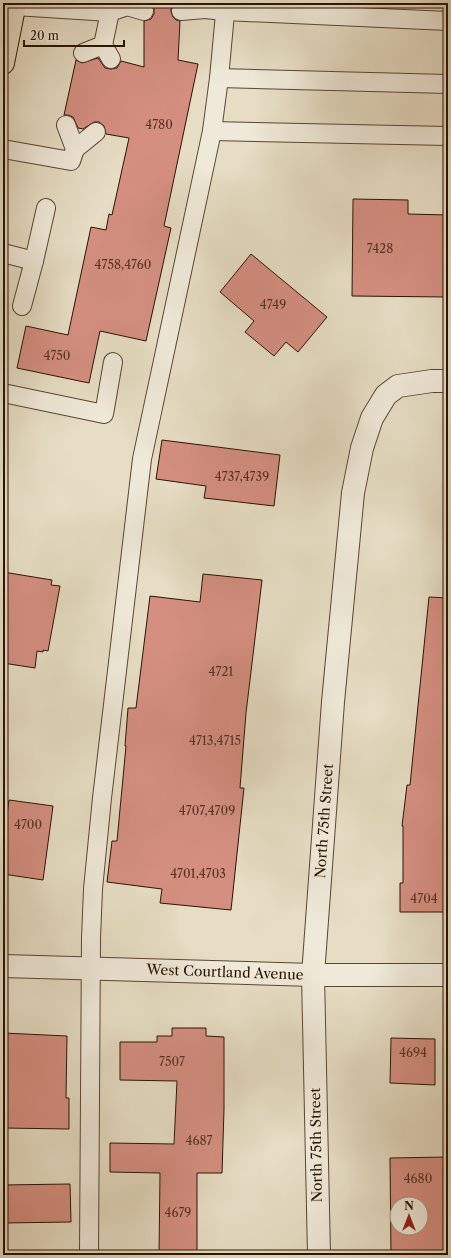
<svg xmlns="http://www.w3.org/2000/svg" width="451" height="1258" font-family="'Libre Caslon Text',serif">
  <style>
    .building { fill: #d58f81; stroke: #2a1301; fill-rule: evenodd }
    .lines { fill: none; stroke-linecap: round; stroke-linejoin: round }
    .service-casing { stroke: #594632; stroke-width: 20 }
    .minor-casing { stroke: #594632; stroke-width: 24 }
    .primary-casing { stroke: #2a1301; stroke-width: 24 }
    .service { stroke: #efe9d9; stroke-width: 18 }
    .minor { stroke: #efe9d9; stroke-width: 22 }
    .primary { stroke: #e6ddc4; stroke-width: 22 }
    .labels { text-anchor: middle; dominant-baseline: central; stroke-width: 3; stroke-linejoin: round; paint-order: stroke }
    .number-label { font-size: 12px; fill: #553221 }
    .street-label { font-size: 14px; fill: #2a1301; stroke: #efe9d9 }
  </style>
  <rect width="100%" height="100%" fill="#e6ddc4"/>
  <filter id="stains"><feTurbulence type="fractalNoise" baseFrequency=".005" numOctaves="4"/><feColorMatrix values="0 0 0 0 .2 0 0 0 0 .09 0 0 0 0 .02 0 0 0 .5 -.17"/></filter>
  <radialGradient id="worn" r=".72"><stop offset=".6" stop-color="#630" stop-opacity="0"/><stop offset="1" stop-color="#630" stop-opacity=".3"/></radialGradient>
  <g class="building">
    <path d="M150,3H174L171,7V12L173,17L176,20L180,21L178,60L198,64L164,226L171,228L146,341L100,331L89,383L17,368L26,326L68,335L91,227L106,230L109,214L112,215L129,138L106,134L104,126L99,122H94L83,129L78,128L73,117L68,115H64L76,60L82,63L98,58L105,68L111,69L117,68L121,61L144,67V21L151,19L154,14V8Z"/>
    <path d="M353,199L408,200V214L448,215V297L352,296Z"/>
    <path d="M251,254L327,317L298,352L286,342L274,356L245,332L254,321L220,292Z"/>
    <path d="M162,440L280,455L274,506L204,498L206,486L156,479Z"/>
    <path d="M3,572L52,580L51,585L60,586L48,651L43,650V652L37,651L35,668L3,663Z"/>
    <path d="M203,574L262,580L246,713L240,788H244L231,910L160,903L162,889L107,882L112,841H117L126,746H125L128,708H136L150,596L200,602Z"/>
    <path d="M429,597L448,598V912H400V883H403V826H402L407,785H410Z"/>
    <path d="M9,800L53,806L43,880L3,874V842Z"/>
    <path d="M172,1028H206V1036L224,1037V1109L222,1173H197V1255H159L160,1173L110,1172V1143L174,1144L177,1081L120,1080V1042H157V1036H172Z"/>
    <path d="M3,1033L67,1036L66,1098H69V1129L3,1128Z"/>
    <path d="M391,1038L435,1039V1085L390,1083Z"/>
    <path d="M446,1157L448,1255H391L390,1158ZM397,1204H421V1228H397Z"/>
    <path d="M70,1184L71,1222L3,1223V1185Z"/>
  </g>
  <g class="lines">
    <g class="service-casing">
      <g id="service">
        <path d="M198,3L205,9L225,11L448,21"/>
        <path d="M15,6L110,12L111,3"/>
        <path d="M127,6L144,11"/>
        <path d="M181,11L205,9"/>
        <path d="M103,45L111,59"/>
        <path d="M83,53L103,45L110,12L127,6L129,3"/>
        <path d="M219,78L448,84"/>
        <path d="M212,131L448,136"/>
        <path d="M3,149L71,161L75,149L66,125"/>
        <path d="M75,149L96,132"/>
        <path d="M3,253L34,261L46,208"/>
        <path d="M22,306L34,261"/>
        <path d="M3,393L104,414L113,362"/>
        <path d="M89,1255L91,938L93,889L102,798L142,459L212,131L219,78L226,3"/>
      </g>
    </g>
    <g class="minor-casing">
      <g id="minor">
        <path d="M3,966L313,975H448"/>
        <path d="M319,1255L313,975L333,702L353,493L362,448L372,418L386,395L398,386L432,381H448"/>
      </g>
    </g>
    <g class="primary-casing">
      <path id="primary" d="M3,63L15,3"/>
    </g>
    <use href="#service" class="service"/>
    <use href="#minor" class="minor"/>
    <use href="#primary" class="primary"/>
  </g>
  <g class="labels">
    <g class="number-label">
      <text x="159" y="124">4780</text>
      <text x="380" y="248">7428</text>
      <text x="123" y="264">4758,4760</text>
      <text x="273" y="304">4749</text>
      <text x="57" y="355">4750</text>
      <text x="242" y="476">4737,4739</text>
      <text x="221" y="671">4721</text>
      <text x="215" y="740">4713,4715</text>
      <text x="207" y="810">4707,4709</text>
      <text x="28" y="824">4700</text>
      <text x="198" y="873">4701,4703</text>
      <text x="424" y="898">4704</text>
      <text x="413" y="1052">4694</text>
      <text x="172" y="1061">7507</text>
      <text x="199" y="1140">4687</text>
      <text x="418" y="1178">4680</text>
      <text x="178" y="1212">4679</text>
    </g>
    <g class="street-label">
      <text transform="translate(324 821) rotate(-86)">North 75th Street</text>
      <text transform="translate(225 972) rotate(2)">West Courtland Avenue</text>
      <text transform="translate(316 1145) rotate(-91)">North 75th Street</text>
    </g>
  </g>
  <rect width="451" height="1258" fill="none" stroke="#e6ddc4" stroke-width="16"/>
  <rect x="4" y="4" width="443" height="1250" fill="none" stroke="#2a1301" stroke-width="2"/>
  <rect x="8" y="8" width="435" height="1242" fill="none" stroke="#2a1301"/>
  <g transform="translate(409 1216)"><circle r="19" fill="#efe9d9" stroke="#a09383"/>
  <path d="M0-3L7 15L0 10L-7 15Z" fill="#8f2418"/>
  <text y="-6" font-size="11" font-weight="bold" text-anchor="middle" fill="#2a1301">N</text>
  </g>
  <path d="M24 40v6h100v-6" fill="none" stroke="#2a1301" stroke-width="2"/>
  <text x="30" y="40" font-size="12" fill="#2a1301" stroke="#efe9d9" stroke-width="3" paint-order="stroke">20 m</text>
  <rect width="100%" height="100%" filter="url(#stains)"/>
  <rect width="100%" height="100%" fill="url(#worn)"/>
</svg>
